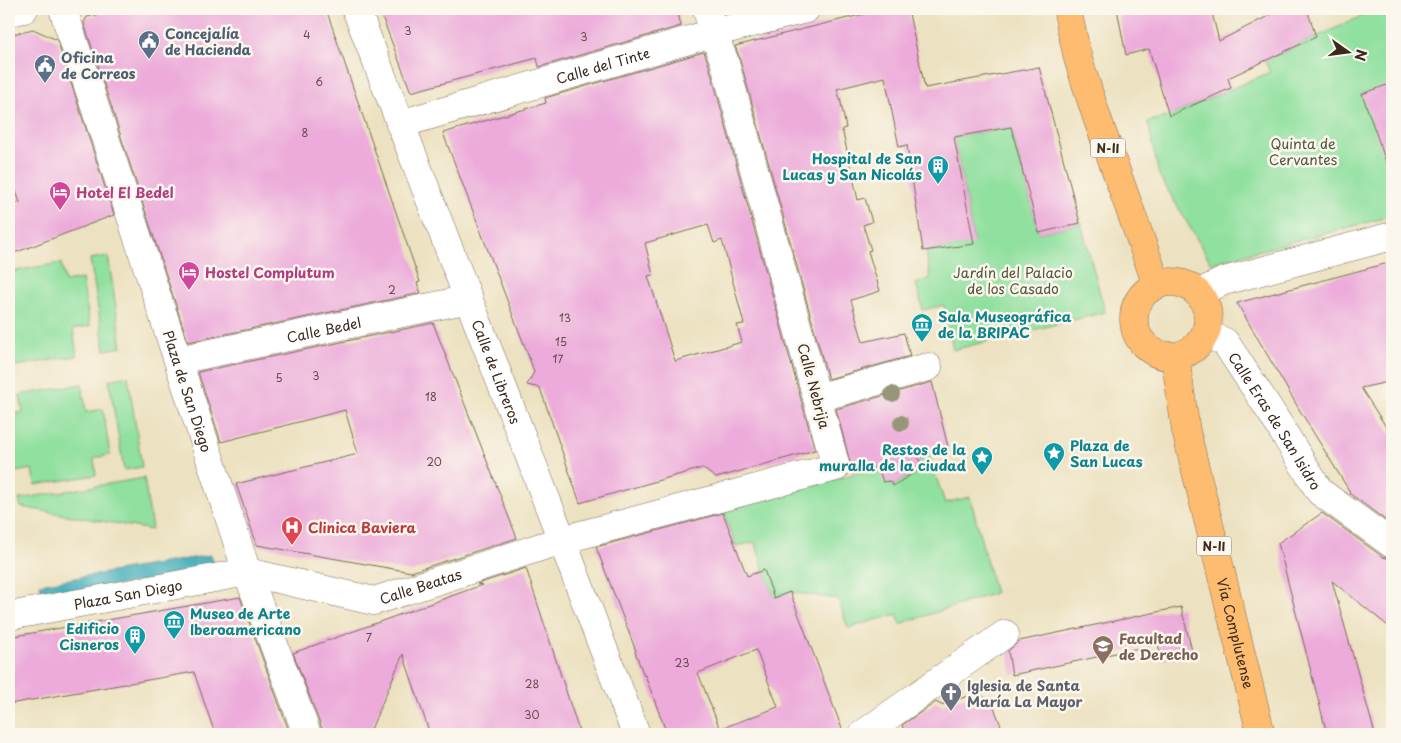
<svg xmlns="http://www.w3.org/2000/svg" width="1401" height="743" font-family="'Playpen Sans',sans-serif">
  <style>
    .green { fill: #90e09f; stroke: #66855e }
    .water { fill: #3faebb; stroke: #3d6c6c }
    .building { fill: #ecabda; fill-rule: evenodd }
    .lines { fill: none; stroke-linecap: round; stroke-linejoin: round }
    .street-casing { stroke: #796a57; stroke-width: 29 }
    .primary-casing { stroke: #796a57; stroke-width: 29 }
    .street { stroke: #fff; stroke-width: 28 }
    .primary { stroke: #fdbc70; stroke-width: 28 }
    .tree { fill: #969678 }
    .labels { text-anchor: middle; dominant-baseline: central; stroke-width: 5; stroke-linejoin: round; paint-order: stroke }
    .number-label { font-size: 11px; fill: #674a4d }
    .shield { fill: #fbf7ec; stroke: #75685c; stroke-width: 1 }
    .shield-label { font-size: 12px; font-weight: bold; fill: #3b2a1e }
    .service-label { font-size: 14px; font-weight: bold; fill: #4e5e75; stroke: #fbf7ec; text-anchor: start }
    .street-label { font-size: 14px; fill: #3b2a1e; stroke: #fbf7ec }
    .park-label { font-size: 14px; fill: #50583e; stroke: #fbf7ec }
    .culture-label { font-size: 14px; font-weight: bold; fill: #0d838f; stroke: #fbf7ec; text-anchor: end }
    .hotel-label { font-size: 14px; font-weight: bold; fill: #b23c85; stroke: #fbf7ec; text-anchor: start }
    .health-label { font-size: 14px; font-weight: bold; fill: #be3a42; stroke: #fbf7ec; text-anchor: start }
    .education-label { font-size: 14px; font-weight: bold; fill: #785e54; stroke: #fbf7ec; text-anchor: start }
    .worship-label { font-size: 14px; font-weight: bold; fill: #5b616d; stroke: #fbf7ec; text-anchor: start }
  </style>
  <rect width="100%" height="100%" fill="#fbf7ec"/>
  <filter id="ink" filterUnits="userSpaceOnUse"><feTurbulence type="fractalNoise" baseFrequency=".02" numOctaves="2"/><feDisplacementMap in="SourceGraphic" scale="10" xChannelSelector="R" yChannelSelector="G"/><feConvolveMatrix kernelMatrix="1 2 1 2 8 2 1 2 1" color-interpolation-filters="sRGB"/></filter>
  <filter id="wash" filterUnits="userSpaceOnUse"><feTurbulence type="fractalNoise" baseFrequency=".0096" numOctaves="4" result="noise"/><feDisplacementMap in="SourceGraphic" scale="20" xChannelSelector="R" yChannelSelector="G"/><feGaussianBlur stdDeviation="1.12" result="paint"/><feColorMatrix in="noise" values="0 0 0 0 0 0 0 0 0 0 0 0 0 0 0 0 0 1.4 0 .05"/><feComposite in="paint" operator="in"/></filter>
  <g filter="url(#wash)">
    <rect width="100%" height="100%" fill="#ece1c0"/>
    <g class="green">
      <path d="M1361,9H1392V216L1211,263L1159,175L1148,122L1169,116L1270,72L1265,61L1362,16Z"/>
      <path d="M1011,127L1039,233L1081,223L1105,312L953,350L944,305L923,310L916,284L930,278L926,251L974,243L954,137Z"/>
      <path d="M108,256L122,347L105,350L90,259Z"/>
      <path d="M61,263L65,282L82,279L90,326L73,329L77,356L15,366L12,349H9V272Z"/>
      <path d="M128,376L142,467L124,470L109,380Z"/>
      <path d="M82,384L86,412L103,409L110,455L94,458L96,475L35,485L32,469L15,472L9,435V415L23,412L20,395Z"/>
      <path d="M928,453L945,503L970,497L995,593L900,624L897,614L848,628L838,599L790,592L774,598L764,570L755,542L736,546L723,511L878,467L893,486L922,468L918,455Z"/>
      <path d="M144,478L152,530L21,507L19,499Z"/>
    </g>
    <path class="water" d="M211,555L216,568L43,599L40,584Z"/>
    <g id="blocks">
      <g class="building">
        <path d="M122,9H326L420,282L417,283L421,293L188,342L84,23L87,17Z"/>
        <path d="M379,9H677L681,26L539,67L537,58L411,92Z"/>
        <path d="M884,9H908L925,88L1039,67L1080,223L1039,233L1011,127L954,137L974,244L923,251L907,145L899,147L885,77L837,89L841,103L846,128L842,129L858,200L865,198L872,222L863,225L871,250L868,251L880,291L851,300L863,342L904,333L910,356L828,379L739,56L735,46Z"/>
        <path d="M1117,9H1211L1219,41L1282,9H1307L1316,37L1228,78L1231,88L1169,116L1149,49L1126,55Z"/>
        <path d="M33,29L57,40L114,215L9,255V206L20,203L9,170V35Z"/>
        <path d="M704,52L709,65L815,450L716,478L702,468L580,503L540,388L527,385L534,372L530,360L443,133L546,103L545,98ZM708,225L714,243L722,240L744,324L737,325L742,342L675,361L648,276L653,275L645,243Z"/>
        <path d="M1392,83V170H1389L1362,94Z"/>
        <path d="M1392,262V381L1361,388L1392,436V525L1349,493L1350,492L1299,409L1237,303Z"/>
        <path d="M433,323L517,538L411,572L257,545L236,484L358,454L345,410L221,442L198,372Z"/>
        <path d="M932,382L948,447L918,456L922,468L893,486L890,481L883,482L878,467L853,474L836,409Z"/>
        <path d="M723,513L747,576L764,570L774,598L790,592L844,734H667L645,675L644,676L635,652L636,651L596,547ZM756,650L778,707L720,729L698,673Z"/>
        <path d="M1322,513L1383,557L1392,559V629L1332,581L1375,734H1327L1278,543Z"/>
        <path d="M526,568L580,734H430L403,654L369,734H322V729L293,653L482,585L477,584Z"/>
        <path d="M240,597L290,734H215L194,672L9,704V637Z"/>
        <path d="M1181,607L1193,655L1162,660L1158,644L1012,675L1008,651L1019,641Z"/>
        <path d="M977,693L992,702L1004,734H905L902,725L936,702L941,705Z"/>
      </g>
    </g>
  </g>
  <g filter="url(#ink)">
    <use href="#blocks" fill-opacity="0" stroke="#796a57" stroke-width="1"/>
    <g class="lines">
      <g class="street-casing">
        <g id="street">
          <path id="s1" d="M63,9L247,572L307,734"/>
          <path id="s2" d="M356,9L562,540L636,734"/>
          <path d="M9,12L24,9"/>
          <path id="s3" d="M400,124L713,33L806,9"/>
          <path d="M1199,293L1224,281L1392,236"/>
          <path id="s4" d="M1206,334L1225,342L1271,412L1320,492L1392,544"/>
          <path id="s5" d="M178,360L469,299"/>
          <path d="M817,398L928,367"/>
          <path id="s6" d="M9,616L247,572L374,601L562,540L836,467L724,60L713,33L707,9"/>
          <path d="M863,734L1005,634"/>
        </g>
      </g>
      <g class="primary-casing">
        <g id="primary">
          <path d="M1067,9L1078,59L1096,115L1157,285"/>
          <circle cx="1171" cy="319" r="37"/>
          <path id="s7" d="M1175,356L1186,431L1261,734"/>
        </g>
      </g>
      <use href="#street" class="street"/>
      <use href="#primary" class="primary"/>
    </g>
    <g class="tree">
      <circle cx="892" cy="394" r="8"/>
      <circle cx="901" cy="423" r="8"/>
    </g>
  </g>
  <defs>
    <g id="civic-pin" transform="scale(1.125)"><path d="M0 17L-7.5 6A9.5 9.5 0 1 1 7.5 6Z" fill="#5c6f8a" stroke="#fbf7ec"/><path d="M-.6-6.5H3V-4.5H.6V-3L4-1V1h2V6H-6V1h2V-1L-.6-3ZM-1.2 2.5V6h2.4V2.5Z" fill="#fff"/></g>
    <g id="building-pin" transform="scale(1.125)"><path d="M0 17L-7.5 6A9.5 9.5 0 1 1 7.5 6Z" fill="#0f9aa8" stroke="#fbf7ec"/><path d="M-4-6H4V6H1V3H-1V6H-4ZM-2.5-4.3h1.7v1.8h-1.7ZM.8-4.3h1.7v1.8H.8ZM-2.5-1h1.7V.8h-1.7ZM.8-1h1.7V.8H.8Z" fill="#fff"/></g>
    <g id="hotel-pin" transform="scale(1.125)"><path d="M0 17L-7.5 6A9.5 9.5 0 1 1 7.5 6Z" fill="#d1479c" stroke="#fbf7ec"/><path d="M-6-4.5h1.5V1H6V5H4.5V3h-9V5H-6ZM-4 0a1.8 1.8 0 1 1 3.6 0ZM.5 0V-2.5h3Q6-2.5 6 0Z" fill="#fff"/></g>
    <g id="museum-pin" transform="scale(1.125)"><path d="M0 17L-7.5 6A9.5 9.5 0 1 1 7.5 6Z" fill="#0f9aa8" stroke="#fbf7ec"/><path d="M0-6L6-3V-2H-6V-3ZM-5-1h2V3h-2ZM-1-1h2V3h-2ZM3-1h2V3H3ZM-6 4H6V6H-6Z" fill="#fff"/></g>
    <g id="sight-pin" transform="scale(1.125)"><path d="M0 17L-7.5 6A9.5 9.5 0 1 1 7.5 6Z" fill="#0f9aa8" stroke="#fbf7ec"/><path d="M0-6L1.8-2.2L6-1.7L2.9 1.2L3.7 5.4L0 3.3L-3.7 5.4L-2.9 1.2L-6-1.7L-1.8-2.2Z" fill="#fff"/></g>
    <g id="hospital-pin" transform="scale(1.125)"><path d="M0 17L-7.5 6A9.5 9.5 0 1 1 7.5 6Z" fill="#e0444e" stroke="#fbf7ec"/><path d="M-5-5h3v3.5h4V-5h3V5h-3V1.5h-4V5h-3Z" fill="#fff"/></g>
    <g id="university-pin" transform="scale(1.125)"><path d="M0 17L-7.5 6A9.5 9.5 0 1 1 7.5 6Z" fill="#8d6e63" stroke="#fbf7ec"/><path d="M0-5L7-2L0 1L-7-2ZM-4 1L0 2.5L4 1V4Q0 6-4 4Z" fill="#fff"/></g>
    <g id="church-pin" transform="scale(1.125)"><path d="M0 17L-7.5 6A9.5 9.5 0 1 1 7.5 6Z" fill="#6b7280" stroke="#fbf7ec"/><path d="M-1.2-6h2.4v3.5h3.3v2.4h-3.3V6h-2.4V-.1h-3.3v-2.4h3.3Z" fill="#fff"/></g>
  </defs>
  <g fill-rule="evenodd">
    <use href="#civic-pin" x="149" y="41"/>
    <use href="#civic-pin" x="45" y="65"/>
    <use href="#building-pin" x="938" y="166"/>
    <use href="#hotel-pin" x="60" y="192"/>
    <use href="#hotel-pin" x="189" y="272"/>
    <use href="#museum-pin" x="922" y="324"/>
    <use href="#sight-pin" x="1054" y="453"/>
    <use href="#sight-pin" x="982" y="457"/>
    <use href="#hospital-pin" x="292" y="527"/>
    <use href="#museum-pin" x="174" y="621"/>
    <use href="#building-pin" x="135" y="636"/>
    <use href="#university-pin" x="1103" y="646"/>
    <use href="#church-pin" x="951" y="693"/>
  </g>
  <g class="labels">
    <g class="number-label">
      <text x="408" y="30">3</text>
      <text x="307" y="34">4</text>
      <text x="584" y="36">3</text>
      <text x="319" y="81">6</text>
      <text x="305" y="132">8</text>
      <text x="392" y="289">2</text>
      <text x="565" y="317">13</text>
      <text x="561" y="341">15</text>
      <text x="558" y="358">17</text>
      <text x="316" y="375">3</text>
      <text x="279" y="377">5</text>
      <text x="431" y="396">18</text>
      <text x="434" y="461">20</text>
      <text x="369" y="637">7</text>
      <text x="682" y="662">23</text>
      <text x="532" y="683">28</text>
      <text x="532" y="714">30</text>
    </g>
    <g class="shield">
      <rect x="1090.5" y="138.5" width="35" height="19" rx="4"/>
      <rect x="1196.5" y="536.5" width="35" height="19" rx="4"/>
    </g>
    <g class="shield-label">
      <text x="1108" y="148">N-II</text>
      <text x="1214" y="546">N-II</text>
    </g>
    <g class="service-label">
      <text x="165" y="33">Concejalía<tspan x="165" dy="16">de Hacienda</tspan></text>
      <text x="61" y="57">Oficina<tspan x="61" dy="16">de Correos</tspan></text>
    </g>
    <g class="street-label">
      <text stroke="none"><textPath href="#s3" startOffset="211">Calle del Tinte</textPath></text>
      <text stroke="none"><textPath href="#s5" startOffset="149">Calle Bedel</textPath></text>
      <text stroke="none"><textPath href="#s2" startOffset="389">Calle de Libreros</textPath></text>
      <text transform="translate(814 386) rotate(75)">Calle Nebrija</text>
      <text stroke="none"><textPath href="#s1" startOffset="402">Plaza de San Diego</textPath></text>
      <text stroke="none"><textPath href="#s4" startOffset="114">Calle Eras de San Isidro</textPath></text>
      <text stroke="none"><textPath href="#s6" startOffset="421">Calle Beatas</textPath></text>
      <text stroke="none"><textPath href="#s6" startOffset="121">Plaza San Diego</textPath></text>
      <text stroke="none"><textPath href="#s7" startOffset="284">Vía Complutense</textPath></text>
    </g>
    <g class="park-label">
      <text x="1303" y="143">Quinta de<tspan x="1303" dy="16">Cervantes</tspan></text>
      <text x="1013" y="272">Jardín del Palacio<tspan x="1013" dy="16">de los Casado</tspan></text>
    </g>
    <g class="culture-label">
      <text x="922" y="158">Hospital de San<tspan x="922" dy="16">Lucas y San Nicolás</tspan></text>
      <text x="938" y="316" text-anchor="start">Sala Museográfica<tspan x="938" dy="16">de la BRIPAC</tspan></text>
      <text x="1070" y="445" text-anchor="start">Plaza de<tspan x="1070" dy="16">San Lucas</tspan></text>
      <text x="966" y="449">Restos de la<tspan x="966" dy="16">muralla de la ciudad</tspan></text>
      <text x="190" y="613" text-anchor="start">Museo de Arte<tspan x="190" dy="16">Iberoamericano</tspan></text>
      <text x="119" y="628">Edificio<tspan x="119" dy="16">Cisneros</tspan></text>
    </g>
    <g class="hotel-label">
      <text x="76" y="192">Hotel El Bedel</text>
      <text x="205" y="272">Hostel Complutum</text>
    </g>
    <g class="health-label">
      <text x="308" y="527">Clinica Baviera</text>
    </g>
    <g class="education-label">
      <text x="1119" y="638">Facultad<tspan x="1119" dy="16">de Derecho</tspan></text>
    </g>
    <g class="worship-label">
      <text x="967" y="685">Iglesia de Santa<tspan x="967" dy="16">María La Mayor</tspan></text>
    </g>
  </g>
  <rect width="1401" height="743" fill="none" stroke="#fbf7ec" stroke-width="30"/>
  <g transform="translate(1348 52) rotate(104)" stroke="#fbf7ec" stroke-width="4" paint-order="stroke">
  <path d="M0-4L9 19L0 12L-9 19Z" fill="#3b2a1e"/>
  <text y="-8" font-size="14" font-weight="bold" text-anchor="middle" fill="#3b2a1e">N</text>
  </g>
</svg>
